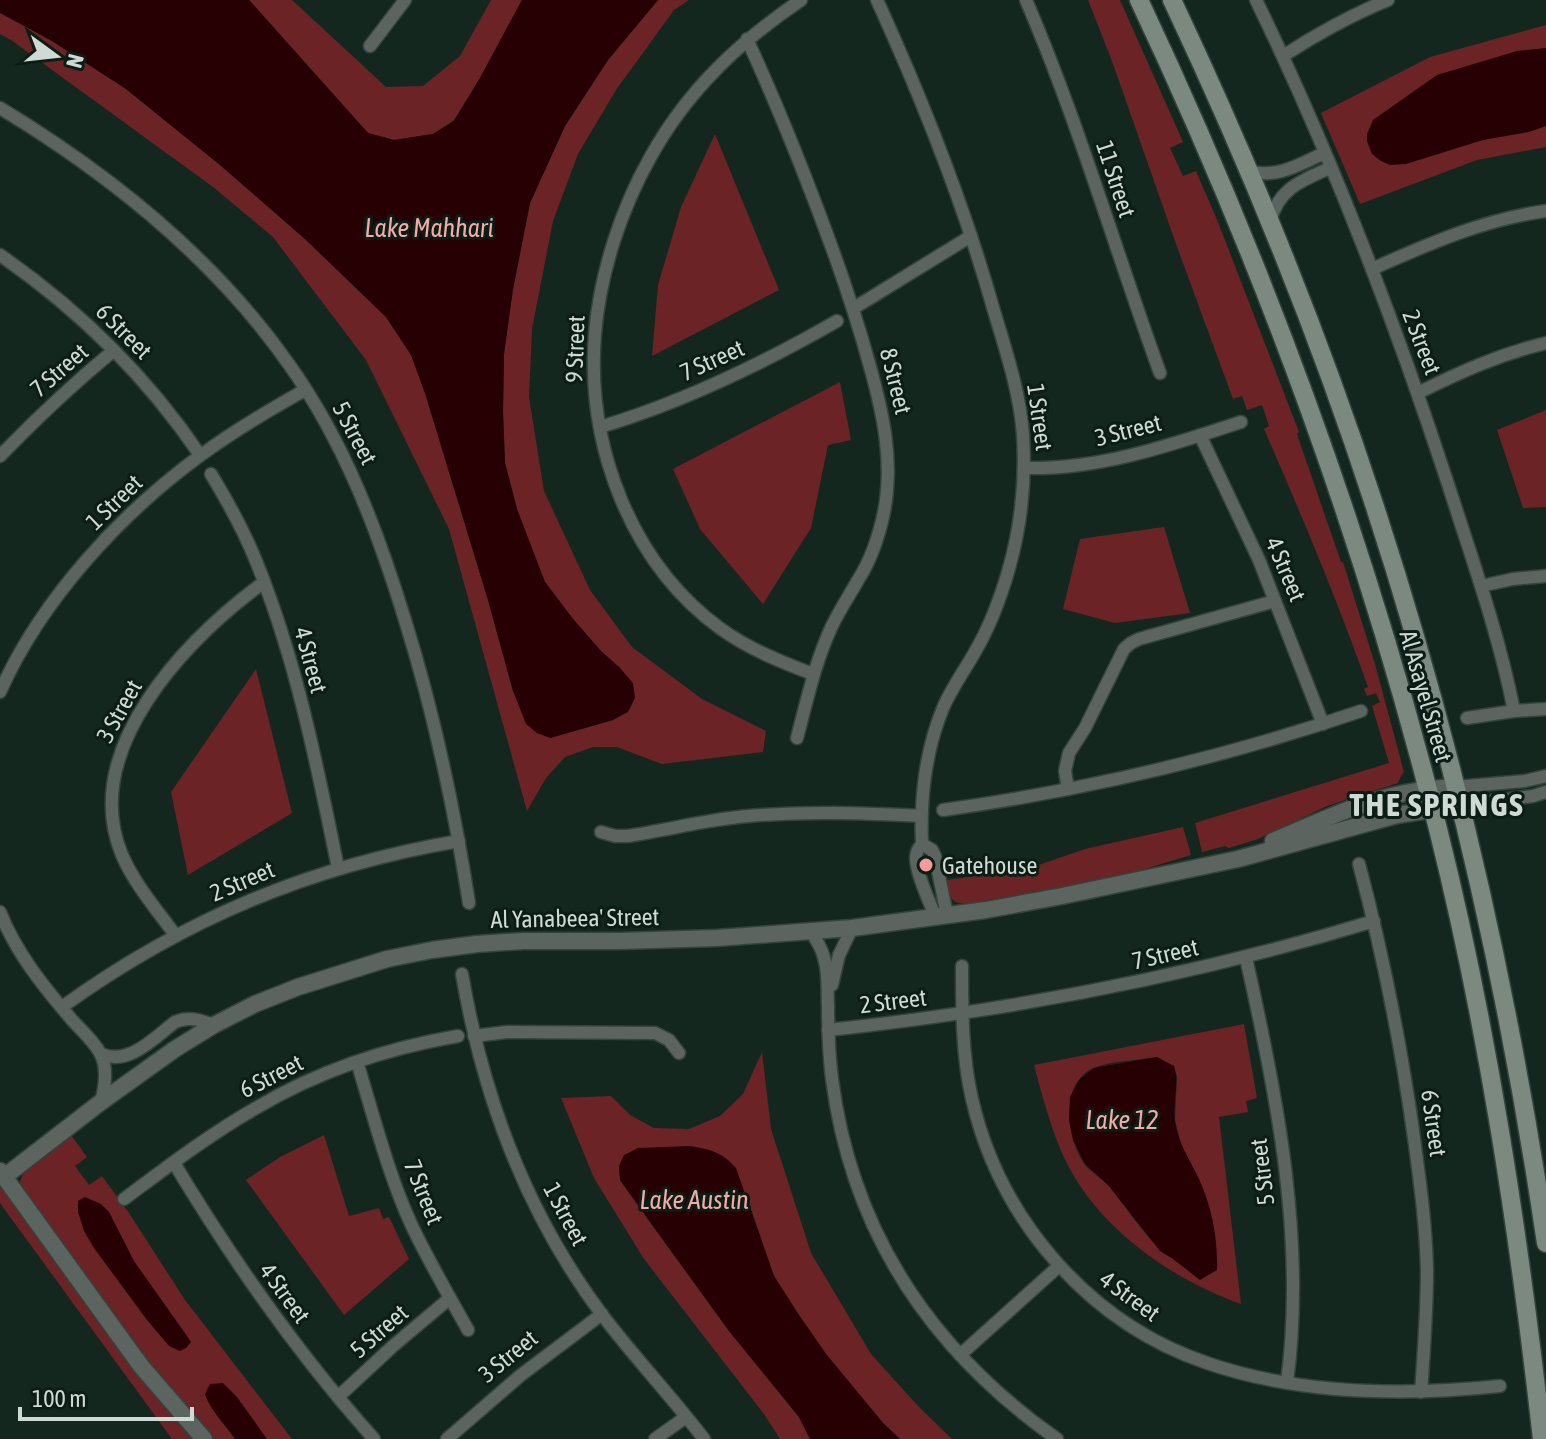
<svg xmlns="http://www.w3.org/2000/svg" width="1546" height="1439" font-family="'Asap Condensed',sans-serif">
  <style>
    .green { fill: #6b2326; fill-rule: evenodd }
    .water { fill: #270003 }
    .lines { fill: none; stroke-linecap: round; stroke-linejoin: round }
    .minor-casing { stroke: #32443b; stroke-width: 15 }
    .tertiary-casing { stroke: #32443b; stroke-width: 19 }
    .secondary-casing { stroke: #32443b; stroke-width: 21 }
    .minor { stroke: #5b645f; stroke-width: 12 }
    .tertiary { stroke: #5b645f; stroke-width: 16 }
    .secondary { stroke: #7b8981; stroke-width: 18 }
    .poi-dot { fill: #f59b99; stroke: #0b1d15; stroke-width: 3 }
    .labels { text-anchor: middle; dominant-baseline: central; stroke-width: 6; stroke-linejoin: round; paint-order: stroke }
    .street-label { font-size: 24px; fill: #cfdad4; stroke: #0b1d15 }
    .poi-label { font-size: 24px; fill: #cfdad4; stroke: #0b1d15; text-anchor: start }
    .water-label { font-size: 26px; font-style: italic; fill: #f5aaa7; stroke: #0b1d15 }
    .district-label { font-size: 32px; font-weight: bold; letter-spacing: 2px; fill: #cfdad4; stroke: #0b1d15 }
  </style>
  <rect width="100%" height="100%" fill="#14271e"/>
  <g class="green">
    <path d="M249,0H292L386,87L423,86L460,56L491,0H522L480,78L454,120L433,134L394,140L368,133Z"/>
    <path d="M658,0H689L674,10L616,90L578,154L553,221L532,329L529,397L544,491L590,590L632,647L702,699L766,731L763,752L662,764L617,747H593L565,757L546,778L527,811L449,529L366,360L273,237L213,187L11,40L0,34V12L52,41L126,89L220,165L305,239L386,317L411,355L425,393L488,600L513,691L550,738L613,720L620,668L601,651L573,619L545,582L531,550L517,509L505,463L503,412L504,354L513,289L530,203L565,126L608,60Z"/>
    <path d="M1088,0H1120L1183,142L1170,148L1183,176L1196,171L1218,222L1299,432L1297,434L1341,562H1343L1375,664L1404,772L1401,776L1398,783L1327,806L1258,839L1229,848L1225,846L1202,852L1195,823L1389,763L1372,706L1380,702L1376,693L1367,696L1364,689L1368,687C1337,599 1301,514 1264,429L1269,426L1262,405L1247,410L1242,396L1233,399L1176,244L1112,61Z"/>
    <path d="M1546,25V147L1477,160L1360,204L1321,113L1430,57Z"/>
    <path d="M715,134L779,290L652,356L658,285L681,207Z"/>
    <path d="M840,382L851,440L828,445L811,528L763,604L700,529L673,469Z"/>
    <path d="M1546,410V507L1523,508L1497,430Z"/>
    <path d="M1164,527L1190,613L1115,623L1063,609L1080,539Z"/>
    <path d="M256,669L292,813L188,875L171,792Z"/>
    <path d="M1183,827L1191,855L1132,873L1086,883L973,903C950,905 951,900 946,880L1027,869L1085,849Z"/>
    <path d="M1244,1024L1257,1098L1246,1101L1248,1112L1219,1117L1241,1304C1169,1278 1094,1226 1062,1153C1050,1125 1042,1095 1034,1065ZM1157,1057L1177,1075L1175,1120L1181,1145L1199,1179L1213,1222L1173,1259C1151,1246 1129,1211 1112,1190C1105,1180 1093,1174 1085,1165C1066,1139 1059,1080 1096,1067C1113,1061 1138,1060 1157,1057Z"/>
    <path d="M762,1052L771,1129L811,1253L871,1354L919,1407L952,1439H900L883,1423L826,1354L799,1315L774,1276L748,1200L619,1166L620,1180L650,1222L729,1331L799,1417L810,1439H780L764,1414L644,1259L594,1178L561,1098L611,1096L630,1115L654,1128L689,1129L720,1116L743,1094Z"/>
    <path d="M71,1135L87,1157L75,1166L89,1185L102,1176L129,1213L185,1300L292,1439H213L197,1418L156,1374L22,1189L20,1181L25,1170Z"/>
    <path d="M324,1135L349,1216L379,1208L383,1219L389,1217L409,1259L344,1315L246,1180L280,1157Z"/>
    <path d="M0,1171L194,1439H172L0,1203Z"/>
  </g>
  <g class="water">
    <path d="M0,0H249L368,133L394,140L433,134L454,121L480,78L522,0H658L608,60L565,126L530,203L513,289L504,354L503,412L505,463L517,509L545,582L573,619L601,651L620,668L633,683L635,698L628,712L613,720L550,738L537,733L526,724L513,691L488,600L425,393L411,355L386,317L305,239L220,165L126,89L52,41L0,13Z"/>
    <path d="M1546,48V126L1529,132L1483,140L1406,164L1390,165L1381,161L1372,154L1367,141V134L1373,120L1437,75L1517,51Z"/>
    <path d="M1157,1057L1174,1066C1180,1083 1172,1103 1175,1121C1178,1143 1190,1160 1199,1179C1212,1207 1218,1240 1217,1270L1200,1280L1173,1259L1160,1251L1109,1186L1085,1164L1073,1140L1069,1120L1070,1097L1079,1080L1094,1068Z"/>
    <path d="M689,1146C710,1149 722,1152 736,1168L774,1276L799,1315L826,1354L883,1423L900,1439H810L799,1417L729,1331L650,1222L620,1180L619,1166L624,1155L638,1148Z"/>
    <path d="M85,1197L101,1204L109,1212L134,1261L187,1336L191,1342L186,1348L180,1351L169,1346L147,1320L94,1248L84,1231L78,1212V1201Z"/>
    <path d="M223,1383L237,1397L267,1439H235C225,1424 210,1410 205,1394L210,1384Z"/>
  </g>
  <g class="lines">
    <g class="minor-casing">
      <g id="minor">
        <path d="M801,0C739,42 688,90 651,156C621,209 600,273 595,334C586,444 630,563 721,629C749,649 781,662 813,674"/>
        <path d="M877,0C923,101 964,204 994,311C1006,351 1020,393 1023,435C1026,482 1021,527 1008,572C1000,599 990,626 976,650C965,670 952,687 943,708C925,752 920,797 922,844C918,849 917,850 916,857C916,874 929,900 935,916"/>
        <path d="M1026,0C1078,121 1115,249 1160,373"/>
        <path d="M1256,0C1332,156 1394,319 1448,484C1472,559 1499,634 1514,711"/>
        <path d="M747,39C780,111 809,184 836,259C848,293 859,327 869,363C883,413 894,461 884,512C879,536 871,560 858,580C849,596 839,611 831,628C815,663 807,700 797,738"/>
        <path d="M370,46L405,0"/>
        <path d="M1283,56C1317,34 1351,15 1388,0"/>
        <path d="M0,108C109,174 214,258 288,363C344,441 377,529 405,620C434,713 454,807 469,903"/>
        <path d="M1248,171C1276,179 1299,165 1324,153"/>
        <path d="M1270,222C1278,189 1302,180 1330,168"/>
        <path d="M0,255C78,309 147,377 200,455"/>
        <path d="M1372,269C1428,244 1485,219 1546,211"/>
        <path d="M854,308L971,236"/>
        <path d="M1418,393C1460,372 1500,354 1546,343"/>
        <path d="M600,427C684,402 762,364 837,321"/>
        <path d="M1200,435L1259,560L1323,724"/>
        <path d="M0,456C36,419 73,384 113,351"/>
        <path d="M1025,468C1099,470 1171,445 1241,422"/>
        <path d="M211,474C228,502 244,531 256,561C296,659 317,765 338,868"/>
        <path d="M1481,586L1513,579L1546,576"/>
        <path d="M0,692C41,600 120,514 201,455C234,431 269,410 305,390"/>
        <path d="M1467,718L1514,711L1546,709"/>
        <path d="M1455,787L1525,781L1546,776"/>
        <path d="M1068,789L1065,771L1069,753L1085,728L1124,649L1131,643L1139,639L1275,601"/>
        <path d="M1461,805L1533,796L1546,792"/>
        <path d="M943,810C1086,790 1226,757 1361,711"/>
        <path d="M601,832L615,836H627C668,830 708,819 749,816C806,811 863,813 921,816"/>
        <path d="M922,844L932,850L935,856L947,915"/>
        <path d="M1359,864C1383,954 1401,1045 1414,1138C1420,1182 1426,1226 1427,1270C1427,1311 1424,1351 1421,1392"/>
        <path d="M0,912C16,953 44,987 72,1020C81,1030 94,1041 100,1053C108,1067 105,1087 101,1102"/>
        <path d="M811,931C816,940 822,948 824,958C829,974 827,990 828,1006C828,1031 829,1055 832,1079C852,1233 932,1351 1057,1439"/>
        <path d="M176,936C157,910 135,885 122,855C78,749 187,639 264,582"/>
        <path d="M1246,958C1277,1095 1306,1242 1287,1382"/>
        <path d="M962,966C962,1010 962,1056 972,1099C1000,1220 1089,1323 1207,1363C1300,1395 1403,1396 1500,1386"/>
        <path d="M462,974C483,1097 527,1215 603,1316C635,1358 672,1397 704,1439"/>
        <path d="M832,985L839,955L852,928"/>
        <path d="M62,1007C184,919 311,866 459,841"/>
        <path d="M828,1030C1016,1010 1193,976 1374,921"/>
        <path d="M474,1036L507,1032L655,1033L669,1040L679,1053"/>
        <path d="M101,1054C129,1066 154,1038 175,1022C189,1016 200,1020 214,1025"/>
        <path d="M357,1062C374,1117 388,1174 412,1226C429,1262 449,1296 468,1330"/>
        <path d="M174,1163C233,1261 298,1354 374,1439"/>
        <path d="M124,1199C167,1167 210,1134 256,1108C318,1071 388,1048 458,1036"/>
        <path d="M960,1355L1059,1266"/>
        <path d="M338,1397L393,1346L450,1298"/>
        <path d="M447,1439L521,1375L602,1314"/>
        <path d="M655,1439L686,1417"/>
      </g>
    </g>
    <g class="tertiary-casing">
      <g id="tertiary">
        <path d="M1273,841C1316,823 1359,802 1405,793C1421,790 1439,788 1455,787"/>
        <path d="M0,1171L141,1366L204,1439"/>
        <path d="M4,1177L101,1102L175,1049L214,1025L255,1004L298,987L387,959L432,950L477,944L523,941H620L717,938L852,928L986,910L1062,896L1238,859L1397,815L1461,805"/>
      </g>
    </g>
    <g class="secondary-casing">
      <g id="secondary">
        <path d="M1139,0C1265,267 1366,543 1438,829C1488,1029 1519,1234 1542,1439"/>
        <path d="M1172,0C1249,163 1318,332 1374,504C1453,745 1509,992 1546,1243"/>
      </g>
    </g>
    <use href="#minor" class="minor"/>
    <use href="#tertiary" class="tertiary"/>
    <use href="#secondary" class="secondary"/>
  </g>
  <circle class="poi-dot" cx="926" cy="865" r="8"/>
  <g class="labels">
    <g class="street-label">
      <text transform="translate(1116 179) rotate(72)">11 Street</text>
      <text transform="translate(124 331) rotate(45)">6 Street</text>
      <text transform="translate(1422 342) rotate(69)">2 Street</text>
      <text transform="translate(575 349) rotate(-88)">9 Street</text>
      <text transform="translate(712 360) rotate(-24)">7 Street</text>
      <text transform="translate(59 370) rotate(-41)">7 Street</text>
      <text transform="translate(896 381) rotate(76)">8 Street</text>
      <text transform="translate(1040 417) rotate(82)">1 Street</text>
      <text transform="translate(1128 430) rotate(-14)">3 Street</text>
      <text transform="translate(355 433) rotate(62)">5 Street</text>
      <text transform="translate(114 502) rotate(-44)">1 Street</text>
      <text transform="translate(1286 569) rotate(67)">4 Street</text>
      <text transform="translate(311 660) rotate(75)">4 Street</text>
      <text transform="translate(1426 696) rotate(74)">Al Asayel Street</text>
      <text transform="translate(119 711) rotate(-61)">3 Street</text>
      <text transform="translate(242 881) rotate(-23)">2 Street</text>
      <text transform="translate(575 918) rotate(-1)">Al Yanabeea' Street</text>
      <text transform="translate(1165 954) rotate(-13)">7 Street</text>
      <text transform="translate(893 1001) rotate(-7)">2 Street</text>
      <text transform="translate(271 1076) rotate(-27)">6 Street</text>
      <text transform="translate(1434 1123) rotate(82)">6 Street</text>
      <text transform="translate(1262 1172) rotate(-97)">5 Street</text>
      <text transform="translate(424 1192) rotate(68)">7 Street</text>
      <text transform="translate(566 1214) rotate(62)">1 Street</text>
      <text transform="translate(285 1293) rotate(54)">4 Street</text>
      <text transform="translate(1130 1296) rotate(36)">4 Street</text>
      <text transform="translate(379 1331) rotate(-41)">5 Street</text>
      <text transform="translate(508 1356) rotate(-39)">3 Street</text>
    </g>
    <g class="poi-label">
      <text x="942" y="865">Gatehouse</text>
    </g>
    <g class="water-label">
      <text x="429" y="228">Lake Mahhari</text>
      <text x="1122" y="1120">Lake 12</text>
      <text x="694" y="1200">Lake Austin</text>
    </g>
    <g class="district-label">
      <text x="1437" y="804">THE SPRINGS</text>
    </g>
  </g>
  <g transform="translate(56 56) rotate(105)" stroke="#0b1d15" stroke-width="6" paint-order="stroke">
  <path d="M0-6L14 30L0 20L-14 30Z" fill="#cfdad4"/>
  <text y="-12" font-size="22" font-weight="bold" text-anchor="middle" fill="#cfdad4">N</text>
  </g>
  <path d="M20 1407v12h172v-12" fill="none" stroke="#cfdad4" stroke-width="4"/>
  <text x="32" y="1407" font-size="24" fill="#cfdad4" stroke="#0b1d15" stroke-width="6" paint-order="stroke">100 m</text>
</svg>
